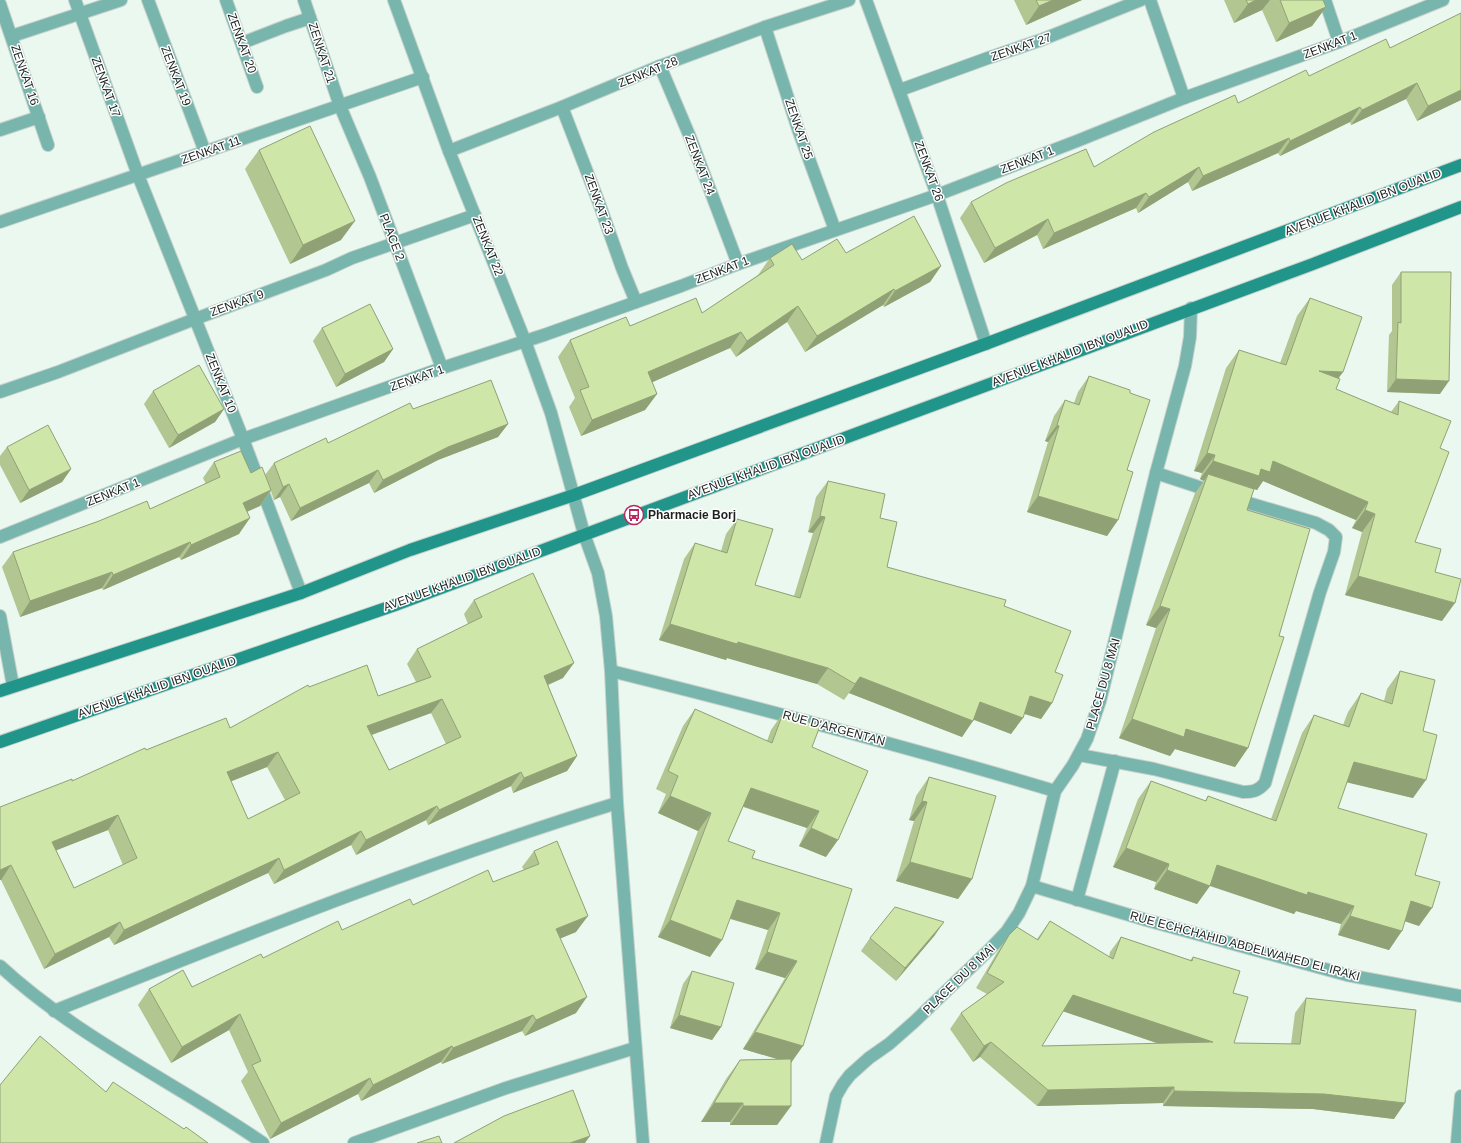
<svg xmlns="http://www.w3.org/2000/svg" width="1461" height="1143" font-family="Arial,sans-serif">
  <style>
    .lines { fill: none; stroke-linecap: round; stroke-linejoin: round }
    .service-casing { stroke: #c5d1ca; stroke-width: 14 }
    .minor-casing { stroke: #c5d1ca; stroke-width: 14 }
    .secondary-casing { stroke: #c5d1ca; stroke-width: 14 }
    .service { stroke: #77b5ad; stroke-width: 12 }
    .minor { stroke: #77b5ad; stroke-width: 12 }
    .secondary { stroke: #22958b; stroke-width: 12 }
    .wall { fill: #b2c691; fill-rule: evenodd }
    .shaded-wall { fill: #91a176 }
    .building { fill: #cfe6a9; stroke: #91a176; fill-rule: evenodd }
    .labels { text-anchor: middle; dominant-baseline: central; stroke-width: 3; stroke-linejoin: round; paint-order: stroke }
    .street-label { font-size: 12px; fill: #1d221f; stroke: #fff }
    .poi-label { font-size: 12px; font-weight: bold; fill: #1d221f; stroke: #fff; text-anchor: start }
  </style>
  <rect width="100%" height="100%" fill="#eaf8ef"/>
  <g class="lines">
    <g class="service-casing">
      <path id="service" d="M340,106L370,177L442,368"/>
    </g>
    <g class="minor-casing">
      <g id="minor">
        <path d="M75,0L138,175L243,439L301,593"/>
        <path d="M148,0L205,152"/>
        <path d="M226,0L257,87"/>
        <path d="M304,0L340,106"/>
        <path d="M394,0L449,151L525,341L551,413L584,534L598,573L606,616L611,671L617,803L643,1143"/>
        <path d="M866,0L937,195L986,344"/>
        <path d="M1150,0L1184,98"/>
        <path d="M1325,0L1339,42"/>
        <path d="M0,4L48,145"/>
        <path d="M765,27L798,129L835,230"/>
        <path d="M12,36L121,0"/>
        <path d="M242,43L286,26L310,18"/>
        <path d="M660,66L690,137L738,264"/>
        <path d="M900,90L988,58L1041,40L1141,0"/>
        <path d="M562,107L599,203L622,268L636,302"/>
        <path d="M0,130L39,117"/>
        <path d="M449,151L562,107L660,66L765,27L849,0"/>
        <path d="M0,222L423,77"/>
        <path d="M0,392L58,372L195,319L326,270L352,258L475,215"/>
        <path d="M1156,473L1214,492"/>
        <path d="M0,537L243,439L442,368L544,335L681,286L738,264L937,195L1077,141L1184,98L1339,42L1443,0"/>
        <path d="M0,616L13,686"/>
        <path d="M611,671C760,708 908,747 1055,791"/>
        <path d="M1079,755L1154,769L1243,792C1253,792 1258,791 1265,783L1320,592L1334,552L1336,537L1329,530L1316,523L1235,499"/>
        <path d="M1032,886L1146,920L1347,975L1461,996"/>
        <path d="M1077,900L1115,761"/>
        <path d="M0,966C78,1038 176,1083 263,1143"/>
        <path d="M54,1011C240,937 426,862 617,803"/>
        <path d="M354,1143L506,1088L635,1048"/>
        <path d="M826,1143L836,1096L843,1084L850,1075L869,1058L889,1044L914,1022L990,949L1007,931L1019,913L1032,886L1055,791L1073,765L1087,739L1100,701L1156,473L1185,366L1190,337L1191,308"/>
        <path d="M1457,1143L1461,1096"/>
      </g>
    </g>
    <g class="secondary-casing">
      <g id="secondary">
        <path d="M0,691L301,593L410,550L574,495L988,343L1461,165"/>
        <path d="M0,742L395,605L1313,264L1461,207"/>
      </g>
    </g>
    <use href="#service" class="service"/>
    <use href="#minor" class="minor"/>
    <use href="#secondary" class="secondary"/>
  </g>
  <g class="wall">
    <path d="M1014,0H1082L1026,25Z"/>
    <path d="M1224,0H1323L1326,7L1312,26L1276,42L1262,10L1234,23Z"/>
    <path d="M1461,13V100L1417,121L1406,99L1351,125L1350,122L1280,156L1278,153L1192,191L1188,182L1138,213L1136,208L1043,249L1037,235L984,263L960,218L971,202L1094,167L1238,103L1309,76L1390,48Z"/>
    <path d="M259,150L341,240L290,264L245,169Z"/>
    <path d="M846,253L941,266L930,282L884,307L883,305L805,352L787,322L736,357L730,348L652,382L657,394L645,410L581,436L569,407L575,398L558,357L570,340L630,326L702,313L758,275L770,258L802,260Z"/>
    <path d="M1401,272L1440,394L1387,392L1389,335L1392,331V285Z"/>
    <path d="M1310,298L1343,372L1338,378L1336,389L1391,412L1399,401L1440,448L1415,542L1435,572L1442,621L1345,595L1362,532L1352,528L1356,520L1263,481L1257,490L1254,489L1247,510L1279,636L1248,748L1235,767L1175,749L1170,756L1119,738L1156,628L1146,625L1195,493L1204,481L1200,479L1202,473L1194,471L1226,368L1239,350L1280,363L1297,316Z"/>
    <path d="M322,328L393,349L384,362L336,387L313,341Z"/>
    <path d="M1089,376L1130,393L1127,470L1118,520L1107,536L1027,512L1048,442L1045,441L1054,416L1065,400L1074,403L1078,392Z"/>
    <path d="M153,391L224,409L215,422L169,448L144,404Z"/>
    <path d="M413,409L508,424L498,437L438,460L374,493L369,483L291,521L280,497L274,500L271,491L260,506L247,512L239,534L181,560L179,557L103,590L102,588L20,617L2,567L13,552L99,521L150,509L206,484L203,478L214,462L251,473L265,475L274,463L328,443Z"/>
    <path d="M7,447L71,469L62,482L20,503L0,465V456Z"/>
    <path d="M828,481L880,518L887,567L1004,606L1055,672L1052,703L1041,719L1024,714L1011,734L973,719L962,737L849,693L844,700L817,684L727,658L726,660L659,640L684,559L695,543L721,551L726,534L737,519L755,585L794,596L813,533L808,532L816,497Z"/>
    <path d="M474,600L563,678L548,685L577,756L567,771L513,793L511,786L428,825L426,820L356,855L351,845L274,884L268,873L114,945L109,937L44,969L1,880H0L72,781L146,750L230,728L309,687L378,696L416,682L407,664L417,649L468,624L464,614ZM431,713L446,744L389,770L372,735ZM267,767L285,800L248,819L231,781ZM108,830L123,865L74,888L56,850Z"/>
    <path d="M1400,671L1423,731L1413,798L1347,782L1338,808L1415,875L1419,926L1405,921L1389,950L1338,935L1341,924L1296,911L1294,914L1210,885L1197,904L1154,889L1156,882L1113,867L1138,799L1151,781L1205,801L1208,796L1271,819L1302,733L1314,715L1343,725L1348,712L1361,693L1384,701L1387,689Z"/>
    <path d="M695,709L767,741L771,730L783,713L812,747L826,857L799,846L807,828L743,807L728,841L752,858L852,889L791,1063V1106L777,1125H730V1122H701L726,1079L740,1060L777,1059L743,1049L785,978L755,969L768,930L730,919L710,957L658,937L698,831L658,813L666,794L656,789L683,726Z"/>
    <path d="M929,777L972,879L958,899L896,881L914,821L909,820L916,796Z"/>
    <path d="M534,851L576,932L560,938L576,1013L525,1036L522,1031L442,1064L441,1062L361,1101L358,1094L270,1139L241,1081L248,1072L229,1030L171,1063L138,1005L149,989L192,987L263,958L413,905L493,882L524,870L522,867Z"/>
    <path d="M1050,921L1109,957L1110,952L1121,937L1190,960L1193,957L1233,993L1234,1043L1291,1044L1295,1013L1306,998L1394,1119L1313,1109L1163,1106V1103L1037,1106L980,1057L973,1062L950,1029L961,1013L987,994L976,988L998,951L1009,935L1037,939ZM1063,1011L1159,1044L1042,1046Z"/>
    <path d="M935,935L896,981L861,951L870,938Z"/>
    <path d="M692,971L721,1027L712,1040L670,1028L683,984Z"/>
  </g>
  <g class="shaded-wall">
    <path d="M1053,0H1082L1026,25L1039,6Z"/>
    <path d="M1256,0H1270L1262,10L1234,23L1248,4Z"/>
    <path d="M1326,7L1312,26L1276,42L1289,23Z"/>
    <path d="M1417,83L1406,99L1351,125L1362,110Z"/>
    <path d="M1461,90V100L1417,121L1428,106Z"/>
    <path d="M1360,107L1350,122L1280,156L1290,141Z"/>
    <path d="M1289,138L1278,153L1192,191L1203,176Z"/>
    <path d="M1199,167L1188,182L1138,213L1149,197Z"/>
    <path d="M1146,193L1136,208L1043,249L1054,233Z"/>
    <path d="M1048,219L1037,235L984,263L995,248Z"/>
    <path d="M355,221L341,240L290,264L303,245Z"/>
    <path d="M941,266L930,282L884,307L895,291Z"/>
    <path d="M894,289L883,305L805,352L817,336Z"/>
    <path d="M798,306L787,322L736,357L747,341Z"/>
    <path d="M741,332L730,348L637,389L648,372Z"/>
    <path d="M393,349L384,362L336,387L345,374Z"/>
    <path d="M1319,371L1343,372L1330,390Z"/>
    <path d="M1396,379L1449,381L1440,394L1387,392Z"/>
    <path d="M657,394L645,410L581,436L592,420Z"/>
    <path d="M224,409L215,422L169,448L178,435Z"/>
    <path d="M508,424L498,437L438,460L374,493L383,480L448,447Z"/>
    <path d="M1057,425L1059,426L1048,442L1045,441Z"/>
    <path d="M1207,453L1215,455L1202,473L1194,471Z"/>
    <path d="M1213,461L1261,469L1273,461L1368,502L1356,520L1263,481L1257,490L1208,474L1204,481L1200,479Z"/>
    <path d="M71,469L62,482L20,503L29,490Z"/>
    <path d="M378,470L369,483L291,521L300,508Z"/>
    <path d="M289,484L280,497L274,500L283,487Z"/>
    <path d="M271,490L260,506L232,518L243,503Z"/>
    <path d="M1038,496L1118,520L1107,536L1027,512Z"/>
    <path d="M1365,510L1375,514L1362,532L1352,528Z"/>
    <path d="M820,516L825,517L813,533L808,532Z"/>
    <path d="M250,518L239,534L181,560L191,545Z"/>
    <path d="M190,542L179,557L103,590L113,575Z"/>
    <path d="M112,572L102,588L20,617L30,601Z"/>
    <path d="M1358,576L1455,603L1442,621L1345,595Z"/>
    <path d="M1160,606L1170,609L1156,628L1146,625Z"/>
    <path d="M670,624L738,642L828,668L817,684L727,658L726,660L659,640Z"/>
    <path d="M574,663L563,678L534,691L544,676Z"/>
    <path d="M860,677L973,721L962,737L849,693Z"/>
    <path d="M1030,696L1052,703L1041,719L1019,712Z"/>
    <path d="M442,699L431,713L357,740L367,726Z"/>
    <path d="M980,702L1023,718L1011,734L969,718Z"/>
    <path d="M1132,719L1186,729L1248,748L1235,767L1175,749L1170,756L1119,738Z"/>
    <path d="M278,752L267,767L217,787L227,772Z"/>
    <path d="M577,756L567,771L513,793L524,778Z"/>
    <path d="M1354,762L1426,780L1413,798L1341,781Z"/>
    <path d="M521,772L511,786L428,825L439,810Z"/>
    <path d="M751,788L819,811L807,828L739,805Z"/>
    <path d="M670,796L711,813L698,831L658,813Z"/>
    <path d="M922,801L927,802L914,821L909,820Z"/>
    <path d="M437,806L426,820L356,855L366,840Z"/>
    <path d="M118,815L108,830L42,856L52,842Z"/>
    <path d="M811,828L838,840L826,857L799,846Z"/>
    <path d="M361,831L351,845L274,884L284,870Z"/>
    <path d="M1126,848L1169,864L1156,882L1113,867Z"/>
    <path d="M279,858L268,873L114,945L124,930Z"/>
    <path d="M910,862L972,879L958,899L896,881Z"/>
    <path d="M11,865L1,880H0V870Z"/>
    <path d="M1217,865L1354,906L1341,924L1296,911L1294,914L1204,884Z"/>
    <path d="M1167,870L1210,886L1197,904L1154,889Z"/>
    <path d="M737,900L780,913L768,930L725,917Z"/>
    <path d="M1411,901L1432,908L1419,926L1398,919Z"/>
    <path d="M588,916L576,932L545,945L556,929Z"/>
    <path d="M1350,916L1402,931L1389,950L1338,935Z"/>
    <path d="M670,920L722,940L710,957L658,937Z"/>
    <path d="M120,922L109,937L44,969L55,954Z"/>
    <path d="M944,922L935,935L896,981L905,968Z"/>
    <path d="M767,952L797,961L785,978L755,969Z"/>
    <path d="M1073,995L1213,1042L1202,1058L1062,1011Z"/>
    <path d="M587,997L576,1013L525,1036L536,1020Z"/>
    <path d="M240,1014L229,1030L171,1063L182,1047Z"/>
    <path d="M533,1015L522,1031L442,1064L453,1048Z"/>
    <path d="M679,1015L721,1027L712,1040L670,1028Z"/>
    <path d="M755,1032L803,1046L791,1063L743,1049Z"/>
    <path d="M991,1042L980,1057L973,1062L984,1046Z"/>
    <path d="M452,1046L441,1062L361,1101L373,1085Z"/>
    <path d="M370,1078L358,1094L270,1139L281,1123Z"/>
    <path d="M1174,1087L1163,1103L1037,1106L1048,1090Z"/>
    <path d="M1174,1091L1324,1094L1405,1103L1394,1119L1313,1109L1163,1106Z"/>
    <path d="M714,1103H743L730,1122H701Z"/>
    <path d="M743,1106H791L777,1125H730Z"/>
    <path d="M590,1136L585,1143H570Z"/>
  </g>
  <g class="building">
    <path d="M1036,0H1053L1039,6Z"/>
    <path d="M1246,0H1256L1248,4Z"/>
    <path d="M1280,0H1323L1326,7L1289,23Z"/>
    <path d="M1461,13V90L1428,106L1417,83L1362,110L1360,107L1290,141L1289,138L1203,176L1199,167L1149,197L1146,193L1054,233L1048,219L995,248L971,202L1006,183L1086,149L1094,167L1154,132L1235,95L1238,103L1306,70L1309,76L1386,39L1390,48Z"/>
    <path d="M310,126L355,221L303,245L259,150Z"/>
    <path d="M914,216L941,266L895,291L894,289L817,336L798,306L747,341L741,332L648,372L657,394L592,420L580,390L589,387L570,340L626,317L630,326L696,298L702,313L774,265L770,258L792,244L802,260L837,239L846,253Z"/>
    <path d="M1401,272H1451L1449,381L1396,379L1398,322L1401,323Z"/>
    <path d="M1310,298L1362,317L1343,372L1319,371L1340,379L1336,389L1398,415L1399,401L1451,421L1440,448L1449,452L1415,542L1441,549L1435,572L1461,579L1455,603L1358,576L1375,514L1365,510L1368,502L1273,461L1270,472L1261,469L1259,476L1213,461L1215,455L1207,453L1239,350L1286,365Z"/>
    <path d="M370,304L393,349L345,374L322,328Z"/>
    <path d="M199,365L224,409L178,435L153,391Z"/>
    <path d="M1089,376L1130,390V393L1150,400L1127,470L1133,472L1118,520L1038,496L1059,426L1057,425L1065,400L1079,405Z"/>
    <path d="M491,380L508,424L448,447L383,480L378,470L300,508L289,484L283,487L274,463L326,438L328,443L410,403L413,409Z"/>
    <path d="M48,425L71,469L29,490L7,447Z"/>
    <path d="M241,451L251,473L262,467L271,490L243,503L250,518L191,545L190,542L113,575L112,572L30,601L13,552L99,521L147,501L150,509L220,477L214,462Z"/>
    <path d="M1208,474L1254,489L1247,510L1310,529L1279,636L1284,637L1248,748L1186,729L1184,737L1132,719L1170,609L1160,606Z"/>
    <path d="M828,481L885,494L880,518L897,522L887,567L1006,600L1004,606L1071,631L1055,672L1063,675L1052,703L1030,696L1023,718L980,702L973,721L860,677L855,684L828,668L738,642L737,644L670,624L695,543L727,553L737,519L773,529L755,585L800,598L825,517L820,516Z"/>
    <path d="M533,573L574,663L544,676L577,756L524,778L521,772L439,810L437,806L366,840L361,831L284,870L279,858L124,930L120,922L55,954L11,865L0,870V807L72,779V781L145,748L146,750L226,718L230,728L308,685L309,687L367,665L378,696L431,677L417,649L482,617L474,600ZM442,699L461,737L389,770L367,726ZM278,752L300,793L248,819L227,772ZM118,815L137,858L74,888L52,842Z"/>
    <path d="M1400,671L1435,680L1423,731L1437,735L1426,780L1354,762L1338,808L1427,834L1415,875L1440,882L1432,908L1411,901L1402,931L1350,916L1354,906L1308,892L1307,895L1217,865L1210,886L1167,870L1169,864L1126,848L1151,781L1206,801L1208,796L1276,821L1314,715L1349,727L1361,693L1392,704Z"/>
    <path d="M695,709L772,743L783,713L820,726L812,747L868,771L838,840L811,828L819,811L751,788L728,841L755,851L752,858L852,889L803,1046L755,1032L797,961L767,952L780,913L737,900L722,940L670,920L711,813L670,796L678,776L668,771Z"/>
    <path d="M929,777L996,796L972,879L910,862L927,802L922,801Z"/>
    <path d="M557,841L588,916L556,929L587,997L536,1020L533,1015L453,1048L452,1046L373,1085L370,1078L281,1123L252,1065L261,1061L240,1014L182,1047L149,989L183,970L192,987L261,954L263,958L338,921L342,930L410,899L413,905L488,870L493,882L539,864L534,851Z"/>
    <path d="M895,907L944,922L905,968L870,938Z"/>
    <path d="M1050,921L1113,959L1121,937L1192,961L1193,957L1240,971L1233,993L1248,997L1234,1043L1300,1044L1306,998L1416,1010L1405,1103L1324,1094L1174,1091V1087L1048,1090L991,1042L984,1046L961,1013L1004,982L987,973L1009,935L1017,927L1038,940ZM1073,995L1213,1042L1042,1046Z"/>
    <path d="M692,971L734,983L721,1027L679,1015Z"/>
    <path d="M40,1036L106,1092L113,1082L184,1129L186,1127L208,1143H0V1085Z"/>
    <path d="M791,1059V1106H743V1103H714L740,1060Z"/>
    <path d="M573,1090L590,1136L570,1143H454L504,1116Z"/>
    <path d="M439,1136L442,1143H417Z"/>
  </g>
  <defs>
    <g id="bus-ring" transform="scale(1)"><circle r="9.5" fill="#fff" stroke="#b62a62" stroke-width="1.5"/><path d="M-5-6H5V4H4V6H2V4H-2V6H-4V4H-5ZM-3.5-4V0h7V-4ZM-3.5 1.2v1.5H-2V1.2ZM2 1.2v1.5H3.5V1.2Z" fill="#b62a62"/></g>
  </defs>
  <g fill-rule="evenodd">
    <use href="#bus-ring" x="634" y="515"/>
  </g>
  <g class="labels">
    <g class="street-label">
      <text transform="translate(242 43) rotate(70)">ZENKAT 20</text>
      <text transform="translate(1330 45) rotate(-21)">ZENKAT 1</text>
      <text transform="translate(1021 47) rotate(-19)">ZENKAT 27</text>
      <text transform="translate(322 53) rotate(72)">ZENKAT 21</text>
      <text transform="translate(648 72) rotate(-22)">ZENKAT 28</text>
      <text transform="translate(25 75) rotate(71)">ZENKAT 16</text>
      <text transform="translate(176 76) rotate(69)">ZENKAT 19</text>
      <text transform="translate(106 87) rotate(70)">ZENKAT 17</text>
      <text transform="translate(799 129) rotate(71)">ZENKAT 25</text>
      <text transform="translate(211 150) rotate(-19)">ZENKAT 11</text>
      <text transform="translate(1027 160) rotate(-21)">ZENKAT 1</text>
      <text transform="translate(700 165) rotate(69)">ZENKAT 24</text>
      <text transform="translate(929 171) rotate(70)">ZENKAT 26</text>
      <text transform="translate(1363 202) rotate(-21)">AVENUE KHALID IBN OUALID</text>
      <text transform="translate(599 204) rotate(70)">ZENKAT 23</text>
      <text transform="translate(392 237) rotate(69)">PLACE 2</text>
      <text transform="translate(488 246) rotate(68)">ZENKAT 22</text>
      <text transform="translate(722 270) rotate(-21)">ZENKAT 1</text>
      <text transform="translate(237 303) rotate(-20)">ZENKAT 9</text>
      <text transform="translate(1070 353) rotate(-21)">AVENUE KHALID IBN OUALID</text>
      <text transform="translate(417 378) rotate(-19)">ZENKAT 1</text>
      <text transform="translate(221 383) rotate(68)">ZENKAT 10</text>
      <text transform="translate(766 467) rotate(-20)">AVENUE KHALID IBN OUALID</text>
      <text transform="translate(113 492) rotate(-22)">ZENKAT 1</text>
      <text transform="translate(462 579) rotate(-20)">AVENUE KHALID IBN OUALID</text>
      <text transform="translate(1103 684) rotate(-74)">PLACE DU 8 MAI</text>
      <text transform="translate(157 687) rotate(-19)">AVENUE KHALID IBN OUALID</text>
      <text transform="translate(834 728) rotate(15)">RUE D'ARGENTAN</text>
      <text transform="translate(1245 946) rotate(15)">RUE ECHCHAHID ABDELWAHED EL IRAKI</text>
      <text transform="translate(959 979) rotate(-44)">PLACE DU 8 MAI</text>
    </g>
    <g class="poi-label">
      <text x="648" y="515">Pharmacie Borj</text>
    </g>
  </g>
</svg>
